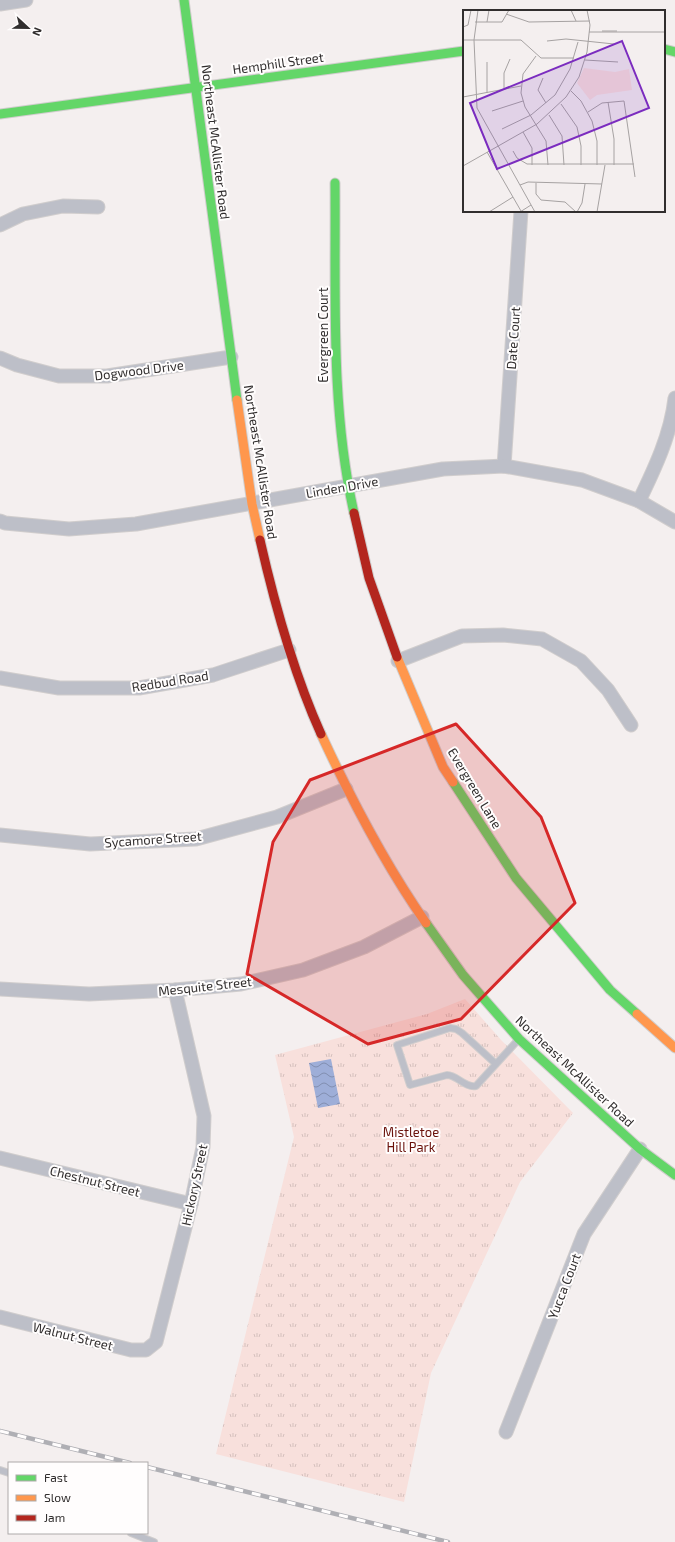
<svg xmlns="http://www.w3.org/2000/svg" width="675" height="1542" font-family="'Exo 2',sans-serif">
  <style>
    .park { fill: url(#park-tufts) }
    .water { fill: url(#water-waves) }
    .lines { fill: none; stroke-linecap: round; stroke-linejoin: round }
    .lane-casing { stroke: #d0cdcd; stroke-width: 8 }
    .street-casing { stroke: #d0cdcd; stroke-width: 15 }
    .fast-casing { stroke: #d0cdcd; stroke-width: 11 }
    .slow-casing { stroke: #d0cdcd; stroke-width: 11 }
    .jam-casing { stroke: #d0cdcd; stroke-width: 11 }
    .lane { stroke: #bdbfc8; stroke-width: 6 }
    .street { stroke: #bdbfc8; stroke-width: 13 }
    .fast { stroke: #63d668; stroke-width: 9 }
    .slow { stroke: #ff974d; stroke-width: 9 }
    .jam { stroke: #b3261e; stroke-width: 9 }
    .rail-casing { stroke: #afafb4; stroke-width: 4.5 }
    .rail { stroke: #fffdfd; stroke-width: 3; stroke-dasharray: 9; stroke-linecap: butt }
    .marked { fill: #d62828; fill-opacity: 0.2; stroke: #d62828; stroke-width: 3; stroke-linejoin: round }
    .labels { text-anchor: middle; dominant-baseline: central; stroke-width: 4; stroke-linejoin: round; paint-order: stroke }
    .street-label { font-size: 13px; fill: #312e2e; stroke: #fffdfd }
    .park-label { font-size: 13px; fill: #6a110a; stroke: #fffdfd }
    .inset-road { fill: none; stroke: #a6a2a2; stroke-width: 1 }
    .view { fill: #7b2cbf; fill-opacity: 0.15; stroke: #7b2cbf; stroke-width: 2 }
    .inset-edge { fill: none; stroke: #312e2e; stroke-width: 2 }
  </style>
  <defs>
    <pattern id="park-tufts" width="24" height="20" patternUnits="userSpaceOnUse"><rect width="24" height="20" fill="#f8e0dc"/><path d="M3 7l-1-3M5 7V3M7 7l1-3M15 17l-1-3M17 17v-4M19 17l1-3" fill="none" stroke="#d5c0bd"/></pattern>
    <pattern id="water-waves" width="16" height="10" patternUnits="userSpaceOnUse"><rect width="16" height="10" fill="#9eaed8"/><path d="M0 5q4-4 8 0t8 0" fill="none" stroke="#818eb0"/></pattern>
  </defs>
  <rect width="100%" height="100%" fill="#f4efef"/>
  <path class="park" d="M465,999L502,1041L573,1113L520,1182L431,1373L404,1502L216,1454L294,1137L275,1055L427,1014Z"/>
  <path class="water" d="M331,1059L340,1104L318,1108L309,1063Z"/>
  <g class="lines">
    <g class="lane-casing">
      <g id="lane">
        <path d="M496,1064L462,1033L456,1029L450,1028L397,1045L410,1085L447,1075C457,1075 465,1088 476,1086L518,1040"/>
        <path d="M0,1470L9,1473"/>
        <path d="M131,1533L154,1542"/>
      </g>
    </g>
    <g class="street-casing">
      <g id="street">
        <path d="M0,4L26,0"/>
        <path d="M0,225L23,214L63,206L98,207"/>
        <path d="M0,358L17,365L59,376H107L231,357"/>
        <path d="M504,466L521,211"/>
        <path d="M639,501C655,468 671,434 675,398"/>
        <path d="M0,521L5,523L69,529L136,524L443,469L504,466L582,480L639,501L675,522"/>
        <path d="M398,661L462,636L503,635L542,639L581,661L608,690L631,725"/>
        <path d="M0,678L59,688H139L213,675L289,650"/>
        <path d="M0,835L90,844L196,839L277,817L346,789"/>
        <path d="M0,989L89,994L175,990L241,984L303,970L364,947L422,917"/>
        <path d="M0,1158L191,1204"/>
        <path d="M0,1317L131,1350H146L156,1342L191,1204L203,1147L204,1116L175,990"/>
        <path d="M506,1432L584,1234L640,1149"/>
      </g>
    </g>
    <g class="fast-casing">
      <g id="fast">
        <path d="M184,0L237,400"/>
        <path d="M664,49L675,52"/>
        <path d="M0,114L464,51"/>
        <path d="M335,183C336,292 330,407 354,513"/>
        <path d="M453,782L516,878L610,990L637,1014"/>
        <path d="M426,923L463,975L519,1039L640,1149L675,1175"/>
      </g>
    </g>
    <g class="slow-casing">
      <g id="slow">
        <path d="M237,400L252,504L260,540"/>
        <path d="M397,657L443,767L453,782"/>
        <path d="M321,734C351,799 384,863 426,923"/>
        <path d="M637,1014L675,1048"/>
      </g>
    </g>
    <g class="jam-casing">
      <g id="jam">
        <path d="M354,513L369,578L397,657"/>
        <path d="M260,540C275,606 293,672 321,734"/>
      </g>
    </g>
    <use href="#lane" class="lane"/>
    <use href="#street" class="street"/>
    <use href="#fast" class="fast"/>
    <use href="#slow" class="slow"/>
    <use href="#jam" class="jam"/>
    <g class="rail-casing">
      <g id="rail">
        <path d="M0,1431L130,1463"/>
        <path d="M147,1467L448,1542"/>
      </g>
    </g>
    <use href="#rail" class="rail"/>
  </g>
  <path class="marked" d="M456,724L541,817L575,903L461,1019L368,1044L247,974L273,842L310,780Z"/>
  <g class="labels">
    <g class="street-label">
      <text transform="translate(278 63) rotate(-8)">Hemphill Street</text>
      <text transform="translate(216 142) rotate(83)">Northeast McAllister Road</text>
      <text transform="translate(323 335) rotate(-90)">Evergreen Court</text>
      <text transform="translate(513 338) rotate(-86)">Date Court</text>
      <text transform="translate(139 370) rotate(-7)">Dogwood Drive</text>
      <text transform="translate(261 462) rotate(81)">Northeast McAllister Road</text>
      <text transform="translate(342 487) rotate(-10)">Linden Drive</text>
      <text transform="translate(170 681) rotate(-9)">Redbud Road</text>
      <text transform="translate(475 788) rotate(59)">Evergreen Lane</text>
      <text transform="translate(153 839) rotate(-4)">Sycamore Street</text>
      <text transform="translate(205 986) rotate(-6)">Mesquite Street</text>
      <text transform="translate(575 1071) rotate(43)">Northeast McAllister Road</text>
      <text transform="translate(95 1181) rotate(14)">Chestnut Street</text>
      <text transform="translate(194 1185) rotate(-78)">Hickory Street</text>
      <text transform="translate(564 1286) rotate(-69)">Yucca Court</text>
      <text transform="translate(73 1336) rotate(14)">Walnut Street</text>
    </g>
    <g class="park-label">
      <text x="411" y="1132">Mistletoe<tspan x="411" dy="15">Hill Park</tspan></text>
    </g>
  </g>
  <g transform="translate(463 10)">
    <rect width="202" height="202" fill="#f4efef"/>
    <path d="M121,58L152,62L166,59L169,80L134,85L127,90L114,73Z" fill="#f8e0dc"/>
    <path class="inset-road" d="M15,0L11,30L14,98L72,202M108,0L113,11M43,4L66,12L127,11M12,12H39L46,0M24,12L26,0M0,17L5,15L8,0M139,21H154M126,22H202M0,30H58L78,48H111M84,31L103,29L151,34M73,46L60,64L58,83L62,97L83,131L85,155M122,50L155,52M24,52V83M80,68L75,80L83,93M41,78V63L47,49M108,81L118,91L129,111L134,131V155M0,87L58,76M145,92L151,129V155M98,94L114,117L118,136V155M29,101L60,91M125,102L139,93L161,91L172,167M86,105L99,126L101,155M39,119L68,105L92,85L107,59L115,32M60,122L69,138V155M50,141L54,148L64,154H171M24,142L58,201M0,156L74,114L103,87L116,67L124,42L127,15L124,0M73,173V184L78,190L102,192L113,202M57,175L65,172L139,174M26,202L50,187M57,202L68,195M114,202L119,193L122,174M134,202L142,155"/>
    <path class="view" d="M159,31L186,98L34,159L7,93Z"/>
    <rect width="202" height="202" class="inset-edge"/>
  </g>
  <rect x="8" y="1462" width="140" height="72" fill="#fffdfd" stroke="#adaaaa"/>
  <rect x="16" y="1475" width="20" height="6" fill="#63d668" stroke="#adaaaa"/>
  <text x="44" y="1482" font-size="12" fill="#312e2e">Fast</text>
  <rect x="16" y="1495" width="20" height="6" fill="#ff974d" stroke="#adaaaa"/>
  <text x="44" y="1502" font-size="12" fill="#312e2e">Slow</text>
  <rect x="16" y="1515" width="20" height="6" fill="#b3261e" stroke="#adaaaa"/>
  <text x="44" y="1522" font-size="12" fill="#312e2e">Jam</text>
  <g transform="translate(28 28) rotate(112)" stroke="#fffdfd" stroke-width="3" paint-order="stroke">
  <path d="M0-3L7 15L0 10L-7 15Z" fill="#312e2e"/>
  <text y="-6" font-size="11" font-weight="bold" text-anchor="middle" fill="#312e2e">N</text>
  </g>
</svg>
